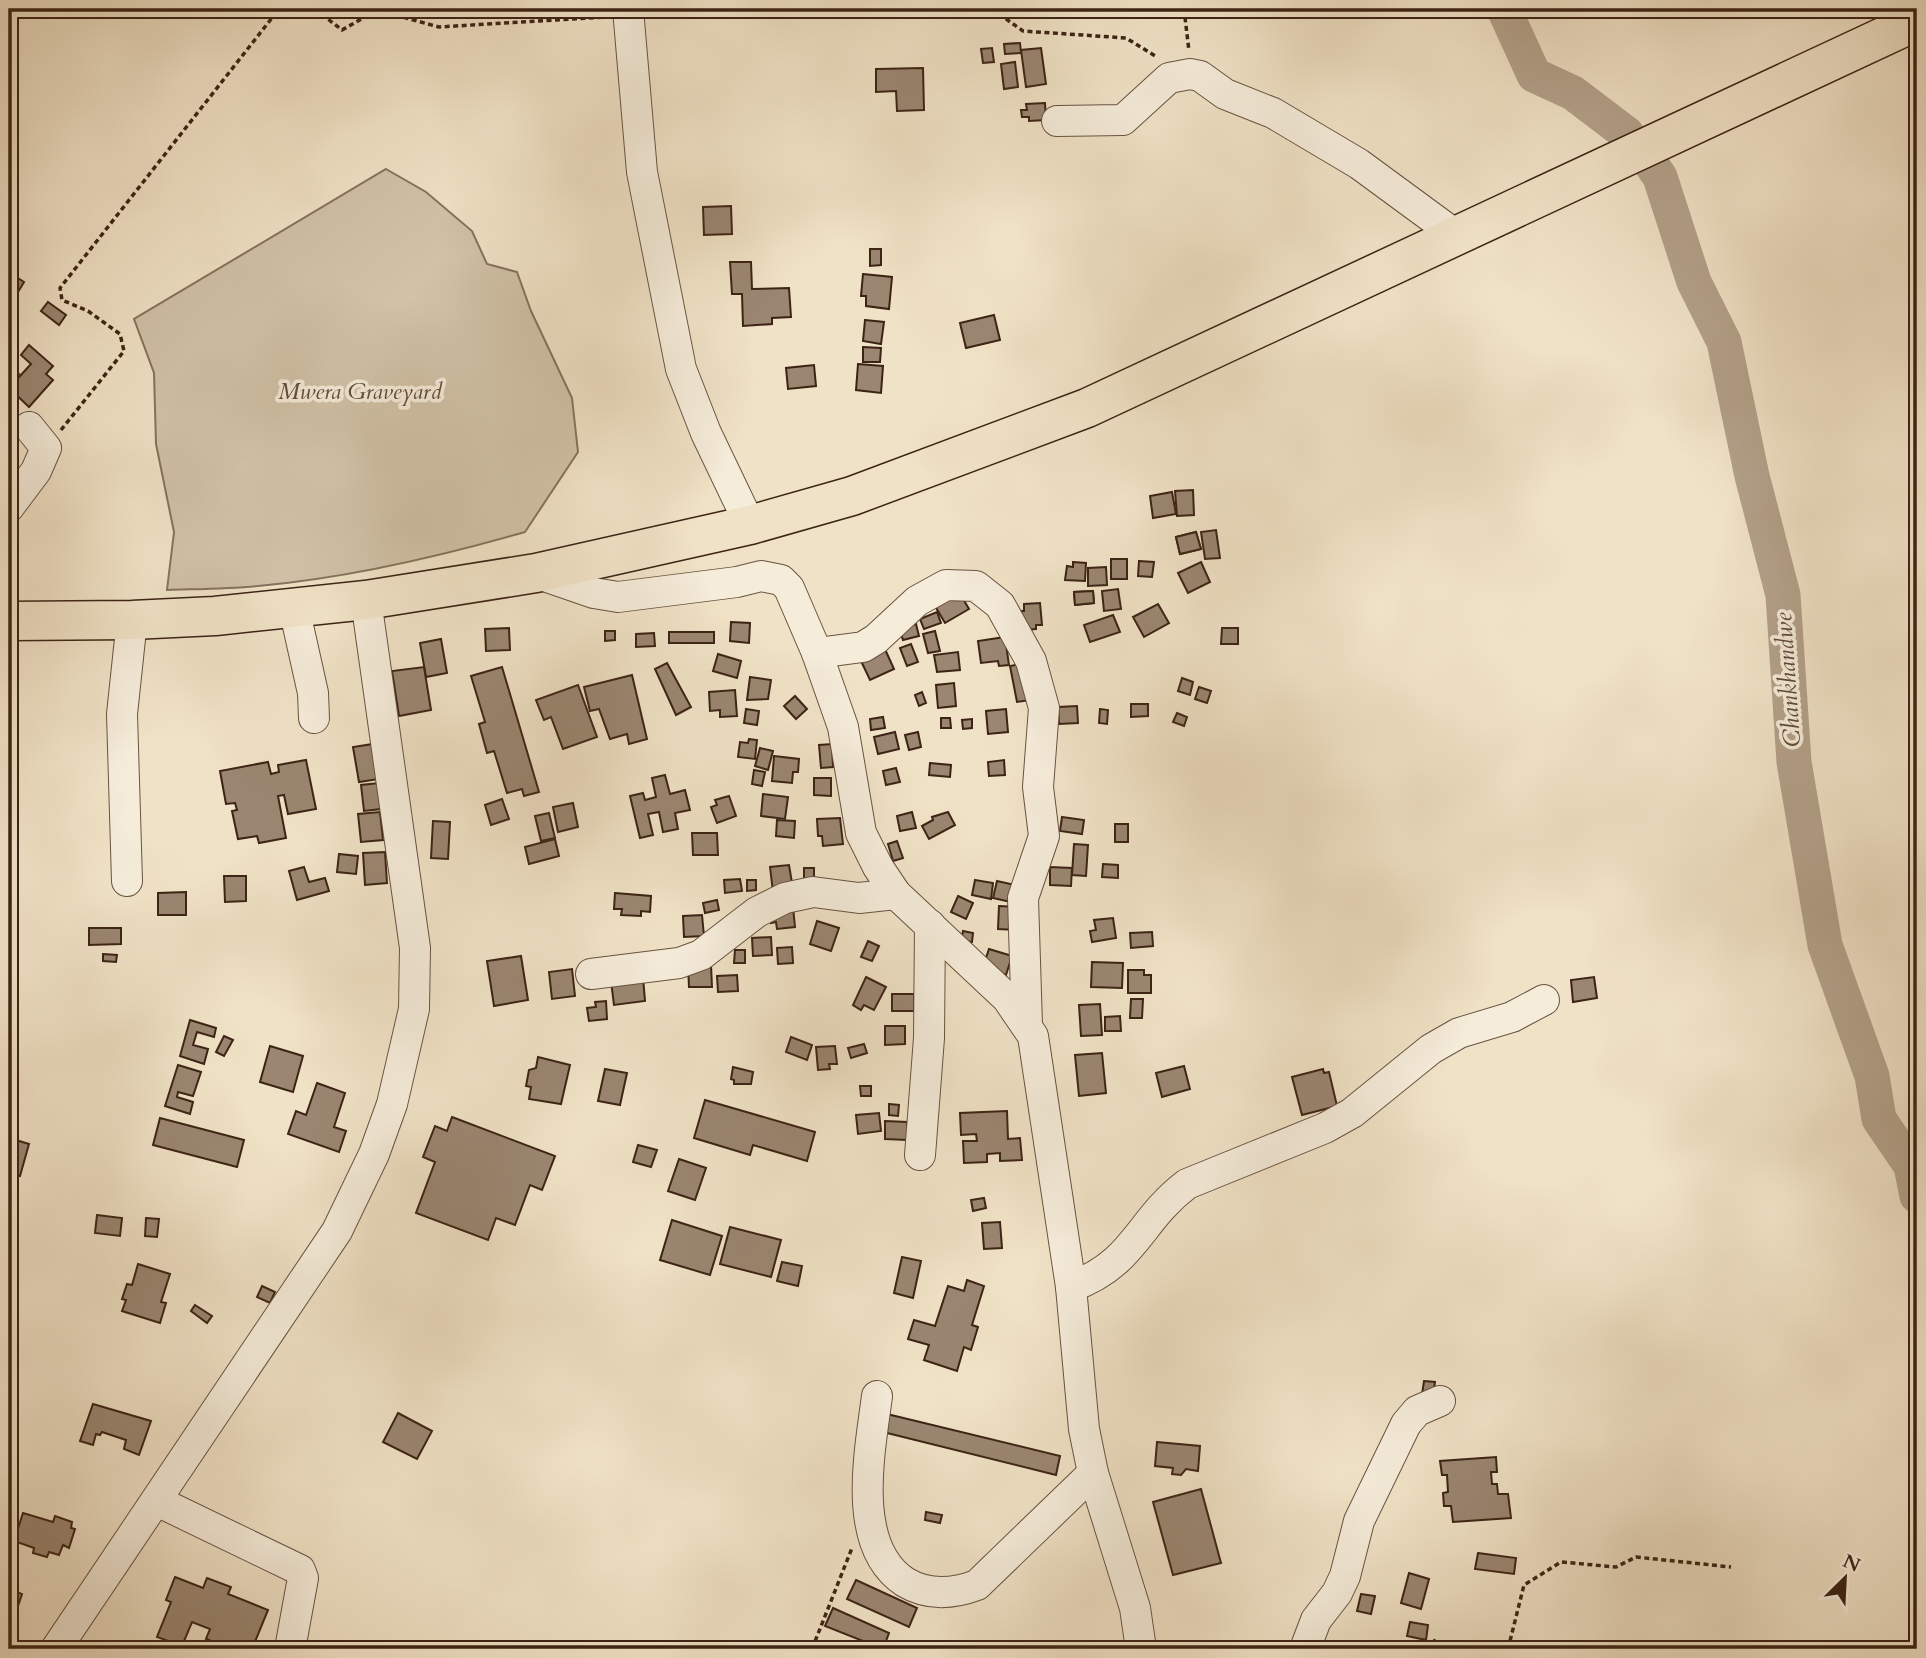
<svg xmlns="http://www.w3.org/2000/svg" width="1926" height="1658" font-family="Cardo,serif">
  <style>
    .green { fill: #d1c2a8; stroke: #86725e; stroke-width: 2 }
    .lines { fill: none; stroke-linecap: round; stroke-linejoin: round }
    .river { stroke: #b3a18a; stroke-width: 35 }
    .building { fill: #9a8671; stroke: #3c2315; stroke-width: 2 }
    .minor-casing { stroke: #695341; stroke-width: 32 }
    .highway-casing { stroke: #3c2315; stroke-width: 41 }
    .path { stroke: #3c2315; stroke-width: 3.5; stroke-dasharray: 5 3.5; stroke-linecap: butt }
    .minor { stroke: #f5ecda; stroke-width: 30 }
    .highway { stroke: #f0e2c6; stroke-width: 38 }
    .labels { text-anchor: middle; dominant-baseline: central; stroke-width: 7; stroke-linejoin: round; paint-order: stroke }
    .park-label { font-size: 23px; font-style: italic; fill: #614b3a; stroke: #f5ecda }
    .water-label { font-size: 24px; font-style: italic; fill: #604938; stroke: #f5ecda }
  </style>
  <rect width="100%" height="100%" fill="#f0e2c6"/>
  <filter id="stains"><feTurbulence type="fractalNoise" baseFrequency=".00286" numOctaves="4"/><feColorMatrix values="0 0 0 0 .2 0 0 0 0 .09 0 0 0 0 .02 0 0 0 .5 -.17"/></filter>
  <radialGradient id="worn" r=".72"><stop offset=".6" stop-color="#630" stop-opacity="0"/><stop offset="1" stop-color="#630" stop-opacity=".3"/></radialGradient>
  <path class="green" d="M386,169L426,192L472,231L487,264L517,272L531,311L572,398L578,452L525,532C438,557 349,578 258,586C228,589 197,589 167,590L174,532L156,444L154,373L134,319Z"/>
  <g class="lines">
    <g class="river">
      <path d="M1504,9L1534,75L1573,93L1627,134"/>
      <path d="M1651,164L1660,177L1694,282L1724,342L1752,476L1783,595L1794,762L1825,945L1872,1076L1879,1119L1911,1166L1917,1196"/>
    </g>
  </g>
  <g class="building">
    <path d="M1020,43L1021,53L1005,54L1004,44Z"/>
    <path d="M992,48L994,62L983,63L981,49Z"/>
    <path d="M1041,48L1046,84L1026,87L1021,50Z"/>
    <path d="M1015,62L1018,87L1004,89L1001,64Z"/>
    <path d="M923,68L924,110L897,111L896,91L876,92V69Z"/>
    <path d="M1045,103L1046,120L1029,121V117H1022L1021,110H1027L1026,104Z"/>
    <path d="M731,206L732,234L704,235L703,207Z"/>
    <path d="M870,249H881V265L870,266Z"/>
    <path d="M730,262H751L752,289L789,288L791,317L772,318V324L743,326L742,294H732Z"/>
    <path d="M10,273L24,282L18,292L9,285Z"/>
    <path d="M863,274L892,277L889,309L866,306V296H861Z"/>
    <path d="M48,302L66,315L59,325L41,311Z"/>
    <path d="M994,315L1000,340L966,348L960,323Z"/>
    <path d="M865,320L884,322L881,344L863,341Z"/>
    <path d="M29,345L53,366L46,374L53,380L29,407L9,388L31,364L21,355Z"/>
    <path d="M863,347L881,348L880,362H863Z"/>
    <path d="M9,359L12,363L10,366L19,374L9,384Z"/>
    <path d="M858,364L883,366L881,393L856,390Z"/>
    <path d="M814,365L816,386L788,389L786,368Z"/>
    <path d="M1193,490L1194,515L1177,516L1175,491Z"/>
    <path d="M1172,492L1176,514L1153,518L1150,496Z"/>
    <path d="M1216,530L1220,558L1205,559L1201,532Z"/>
    <path d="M1196,532L1201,549L1180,554L1176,537Z"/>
    <path d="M1196,532L1201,549L1180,554L1176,537Z"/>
    <rect x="1111" y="559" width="16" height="20"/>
    <path d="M1139,561L1154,562L1152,577L1138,576Z"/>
    <path d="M1073,562L1086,563L1085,581L1065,580L1067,566L1073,567Z"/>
    <path d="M1201,562L1210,582L1188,593L1178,573Z"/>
    <path d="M1106,567L1107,585L1088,586V568Z"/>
    <path d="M1118,589L1121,609L1104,611L1102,591Z"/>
    <path d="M1093,591L1094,603L1075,605L1074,592Z"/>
    <path d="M1093,591L1094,603L1075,605L1074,592Z"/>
    <path d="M959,592L969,609L945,623L935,606Z"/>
    <path d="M1040,603L1042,625H1036V629L1023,630L1018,611H1024V604Z"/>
    <path d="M1158,604L1169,623L1144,637L1133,617Z"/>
    <path d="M937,612L941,623L924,629L920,619Z"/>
    <path d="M1113,615L1120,632L1090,642L1084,625Z"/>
    <path d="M731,622L750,623L749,643L730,641Z"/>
    <path d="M916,624L919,636L903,640L899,628Z"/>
    <path d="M509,628L510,650L486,651L485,629Z"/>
    <path d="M1222,628H1238V644H1221Z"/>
    <path d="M605,631H615V640L605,641Z"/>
    <path d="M935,631L940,651L928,653L923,634Z"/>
    <rect x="669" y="632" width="45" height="11"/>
    <path d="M654,633L655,646L636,647V634Z"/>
    <path d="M1005,637L1009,665L999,666L998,661L981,663L978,641Z"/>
    <path d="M441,639L447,673L426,677L420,643Z"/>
    <path d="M911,644L918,662L907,666L900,648Z"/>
    <path d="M884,647L894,669L870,680L860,659Z"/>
    <path d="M958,652L960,670L937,672L934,655Z"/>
    <path d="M718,654L741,661L737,678L713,671Z"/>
    <path d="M667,663L691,707L676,715L655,669Z"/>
    <path d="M1025,663L1031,700L1017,702L1010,666Z"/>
    <path d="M424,667L431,710L399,716L392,671Z"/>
    <path d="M502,667L539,792L524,796L522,789L507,793L494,751L487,753L479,724L485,722L471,676Z"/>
    <path d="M632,675L647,739L629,744L627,734L610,739L599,709L590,711L584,687Z"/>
    <path d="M750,677L771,680L768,699L747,700Z"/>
    <path d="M1182,678L1193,682L1190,695L1178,691Z"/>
    <path d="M954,683L956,706L938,708L936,685Z"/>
    <path d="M578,685L597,737L563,749L551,717L544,720L536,700Z"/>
    <path d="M1199,687L1211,691L1207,703L1195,699Z"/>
    <path d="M735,690L737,716L720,717V710L710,711L709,692Z"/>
    <path d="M922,692L926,703L919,706L915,695Z"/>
    <path d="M795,696L807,709L796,719L784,706Z"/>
    <path d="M1131,704H1148V716L1131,717Z"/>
    <path d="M1077,706L1078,723L1059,724L1058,707Z"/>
    <path d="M746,709L759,711L757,725L744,723Z"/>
    <path d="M1006,709L1008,732L988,734L986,711Z"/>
    <path d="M1100,709L1108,710L1107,724L1099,723Z"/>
    <path d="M1177,713L1187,717L1184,726L1173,722Z"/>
    <path d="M883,717L885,728L871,730L870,719Z"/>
    <path d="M941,718H950L951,728H941Z"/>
    <path d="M972,719V728L963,729L962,720Z"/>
    <path d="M895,732L899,749L878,754L874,737Z"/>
    <path d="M918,732L921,747L909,750L905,735Z"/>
    <path d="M749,739L757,740L755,759L738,757L740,742L748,743Z"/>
    <path d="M373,744L379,779L359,782L353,747Z"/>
    <path d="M832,744L833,767L821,768L819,745Z"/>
    <path d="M760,748L773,751L768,770L755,766Z"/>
    <path d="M774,756L799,759L798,772H793L792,783L772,781Z"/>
    <path d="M306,760L316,809L288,814L284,795L278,796L286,838L259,843L257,836L238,839L232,811L237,810L235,803L226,804L220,771L268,762L271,774L279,772L278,765Z"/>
    <path d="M1004,760L1005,775L989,776L988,762Z"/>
    <path d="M930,763L951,765L950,777L929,775Z"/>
    <path d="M896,768L900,782L886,785L883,771Z"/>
    <path d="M754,770L765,772L762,786L752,784Z"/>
    <path d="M665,775L670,794L685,790L690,810L675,813L678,829L663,832L659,812L648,814L653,835L640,838L630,796L643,793L645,800L656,797L652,778Z"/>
    <path d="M814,778H831V796L814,795Z"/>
    <path d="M379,783L381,809L364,811L361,785Z"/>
    <path d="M763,794L788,797L785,819L761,816Z"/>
    <path d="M729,796L736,816L717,823L711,807L717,805L715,800Z"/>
    <path d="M502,799L509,819L491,825L485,805Z"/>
    <path d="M573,803L578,827L558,832L553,807Z"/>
    <path d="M380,812L383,840L361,842L358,814Z"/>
    <path d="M912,812L916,828L900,831L897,816Z"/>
    <path d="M948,812L955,825L929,839L922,826L933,820L932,817Z"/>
    <path d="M549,813L555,838L541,841L535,816Z"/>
    <path d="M1062,817L1084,820L1082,834L1060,831Z"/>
    <path d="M840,818L843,844L823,846L822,836H818L817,819Z"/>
    <path d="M777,820L795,821L794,838L776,836Z"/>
    <path d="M433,821L450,822L448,859L431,858Z"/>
    <rect x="1115" y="824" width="13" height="18"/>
    <path d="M692,833H717L718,855H693Z"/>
    <path d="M555,839L559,856L529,864L525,847Z"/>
    <path d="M897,841L903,858L893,861L888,844Z"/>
    <path d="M1074,844L1088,845L1086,876L1072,875Z"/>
    <path d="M385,852L387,883L365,885L363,853Z"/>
    <path d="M339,854L358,856L356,874L337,872Z"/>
    <path d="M1103,864L1118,865V878L1102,877Z"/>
    <path d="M789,865L793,889L773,892L770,867Z"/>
    <path d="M304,867L309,882L325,878L329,891L297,900L289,871Z"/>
    <path d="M1050,867L1072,868L1071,886L1050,885Z"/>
    <rect x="804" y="868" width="10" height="11"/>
    <path d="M224,876H246V901L225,902Z"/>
    <path d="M740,879L742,891L725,893L724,880Z"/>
    <path d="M747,880H756V890L747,891Z"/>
    <path d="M975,880L993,883L991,899L972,895Z"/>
    <path d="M997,881L1015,885L1011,902L993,898Z"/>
    <path d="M186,892V915H158V893Z"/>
    <path d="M615,893L651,896L650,912L641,911V916L621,915L622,909H614Z"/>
    <path d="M958,896L973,903L966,919L951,912Z"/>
    <path d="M717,900L719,910L705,913L703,903Z"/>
    <path d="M999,906L1019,907L1018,930L998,929Z"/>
    <path d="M793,907L795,927L777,929L776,922L771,923L769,910Z"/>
    <path d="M702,915L704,936L684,937L683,916Z"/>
    <path d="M1113,918L1116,938L1092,942L1090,931L1096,930L1094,920Z"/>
    <path d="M817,921L839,928L831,951L810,944Z"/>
    <path d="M89,928H121V944L89,945Z"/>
    <path d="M963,931L973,933L972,942L961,941Z"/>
    <path d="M1152,932L1153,946L1131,948L1130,933Z"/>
    <path d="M771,937L772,955L753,956L752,938Z"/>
    <path d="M868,941L879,946L872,961L861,957Z"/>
    <path d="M792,947L793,963L778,964L777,948Z"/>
    <path d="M989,949L1012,956L1006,975L983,967Z"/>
    <path d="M735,950H745V963H734Z"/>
    <path d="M103,954L117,955L116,962L103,961Z"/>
    <path d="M521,956L528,1000L494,1006L487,961Z"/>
    <path d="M1092,962L1123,963L1122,988L1091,987Z"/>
    <path d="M688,965H711L712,987H689Z"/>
    <path d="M572,969L575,996L552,999L549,972Z"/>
    <path d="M1128,970H1144V975H1151V993H1128Z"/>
    <path d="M737,975L738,991L718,992L717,976Z"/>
    <path d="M643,977L645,1001L614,1005L611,981Z"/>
    <path d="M866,977L886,987L874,1010L864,1005L861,1010L853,1005Z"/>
    <path d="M1594,977L1597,998L1573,1002L1571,980Z"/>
    <rect x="892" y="994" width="22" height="17"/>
    <path d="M1131,999H1143L1142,1018H1130Z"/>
    <path d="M606,1001L607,1019L589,1021L587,1008L596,1007L595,1002Z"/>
    <path d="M1100,1004L1102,1035L1081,1036L1079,1005Z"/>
    <path d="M1120,1016L1121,1031H1105V1017Z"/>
    <path d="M190,1020L216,1028L214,1037L197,1032L193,1045L208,1049L204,1064L180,1056Z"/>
    <path d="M885,1026H905V1044L885,1045Z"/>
    <path d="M224,1036L233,1040L224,1056L216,1052Z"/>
    <path d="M791,1037L812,1045L807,1060L786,1052Z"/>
    <path d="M864,1044L867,1053L851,1058L848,1048Z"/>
    <path d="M270,1046L303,1056L293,1092L260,1082Z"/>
    <path d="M835,1046L837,1064H829L830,1069L818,1070L816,1047Z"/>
    <path d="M1102,1053L1106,1093L1079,1096L1075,1055Z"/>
    <path d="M538,1057L570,1065L561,1104L529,1099L531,1087L526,1086L529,1070L536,1068Z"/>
    <path d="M178,1065L201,1072L193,1096L178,1092L177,1097L193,1102L190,1114L165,1106Z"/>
    <path d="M1184,1066L1190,1089L1162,1097L1156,1073Z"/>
    <path d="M733,1067L753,1072L751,1084H734V1080L731,1079Z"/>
    <path d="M605,1069L627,1073L620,1105L598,1101Z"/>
    <path d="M1323,1069L1324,1073L1329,1072L1337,1106L1302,1115L1292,1077Z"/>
    <path d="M317,1083L345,1093L334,1127L346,1131L339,1152L288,1134L296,1111L306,1115Z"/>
    <path d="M860,1086H871V1096H861Z"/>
    <path d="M705,1100L815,1132L807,1161L753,1145L750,1155L694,1138Z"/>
    <path d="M889,1104L899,1105L898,1116L889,1115Z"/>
    <path d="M1007,1111L1008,1139L1020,1138L1022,1160L1000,1161V1153L987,1154V1162L964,1163L963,1141H977L976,1134L961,1135L960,1113Z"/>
    <path d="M879,1113L881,1131L858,1134L856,1115Z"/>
    <path d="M452,1117L555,1156L542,1190L530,1185L515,1225L496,1218L488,1240L416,1213L435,1162L423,1157L435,1126L447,1131Z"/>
    <path d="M160,1118L244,1140L237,1167L153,1145Z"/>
    <path d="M885,1121L907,1122V1140L885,1139Z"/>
    <path d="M9,1138L29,1144L20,1176L9,1173Z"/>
    <path d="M638,1145L657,1150L651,1167L633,1162Z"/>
    <path d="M679,1159L706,1168L695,1200L668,1191Z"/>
    <path d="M984,1198L986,1208L973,1211L971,1200Z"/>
    <path d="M97,1215L122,1218L120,1236L95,1233Z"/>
    <path d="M146,1218L159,1219L157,1237L145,1236Z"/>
    <path d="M672,1220L722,1236L710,1275L660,1260Z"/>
    <path d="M1000,1222L1002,1248L984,1249L982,1223Z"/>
    <path d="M730,1227L781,1240L771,1277L720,1264Z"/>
    <path d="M902,1257L921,1261L913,1298L894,1293Z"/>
    <path d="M782,1262L802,1266L798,1286L777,1281Z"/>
    <path d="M138,1264L170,1274L161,1302L166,1303L160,1323L122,1311L126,1300L122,1299L127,1284L132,1285Z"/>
    <path d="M967,1280L984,1286L972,1325L978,1327L971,1350L964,1347L957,1371L924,1360L929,1345L908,1339L914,1320L935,1326L948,1286L964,1291Z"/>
    <path d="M262,1286L275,1292L270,1303L257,1297Z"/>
    <path d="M195,1305L212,1316L207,1323L191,1311Z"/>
    <path d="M1424,1381L1435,1382L1432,1403L1421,1401Z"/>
    <path d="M93,1404L151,1421L139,1455L124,1449L126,1440L102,1432L100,1435L96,1434L93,1445L80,1441Z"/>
    <path d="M398,1413L432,1431L417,1459L383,1442Z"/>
    <path d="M887,1414L1060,1456L1056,1475L883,1432Z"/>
    <path d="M1157,1442L1200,1446L1198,1471L1186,1469L1181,1475L1172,1474L1173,1468L1155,1466Z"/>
    <path d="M1496,1457L1497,1472H1491L1492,1484H1497L1498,1494H1508L1511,1518L1453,1522L1451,1506H1444L1443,1493L1448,1492L1447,1475H1442L1440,1461Z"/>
    <path d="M1201,1489L1221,1563L1173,1575L1153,1502Z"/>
    <path d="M926,1512L942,1515L940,1523L925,1520Z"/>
    <path d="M23,1513L53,1522L55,1516L72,1522L71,1528L75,1529L69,1548L63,1545L59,1555L49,1552L47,1557L33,1553L34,1548L14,1541Z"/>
    <path d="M1478,1553L1516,1558L1514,1574L1475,1569Z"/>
    <path d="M1409,1573L1429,1579L1421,1609L1401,1603Z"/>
    <path d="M175,1577L203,1588L207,1578L231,1587L228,1594L268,1610L252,1649H232L206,1639L210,1629L192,1622L182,1646L157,1637L171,1602L166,1600Z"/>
    <path d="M856,1580L917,1608L909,1627L847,1599Z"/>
    <path d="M9,1589L22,1594L9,1633Z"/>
    <path d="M1361,1594L1375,1596L1371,1614L1357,1611Z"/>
    <path d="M833,1608L889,1633L883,1649L825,1626Z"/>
    <path d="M1410,1622L1428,1625L1426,1640L1407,1636Z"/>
  </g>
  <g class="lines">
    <g class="minor-casing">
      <g id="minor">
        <path d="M628,9L642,172L681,369L706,433L750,525"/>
        <path d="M1057,121L1123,120L1169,78L1190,74L1200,76L1225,94L1273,113L1359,164L1457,236"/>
        <path d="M9,507L36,471L46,448L29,427"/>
        <path d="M536,573L594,593L618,597L737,582L761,576L781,580L789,588L817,653L843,727L861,833L878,867L896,894L1007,998L1033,1036L1071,1287L1084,1429L1093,1473L1135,1608L1141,1649"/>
        <path d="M294,608L313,693L314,718"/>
        <path d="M817,653L863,647L876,639L917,601L946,585L976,586L1000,605L1031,661L1044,708L1038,787L1044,836L1023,898L1027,1025"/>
        <path d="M127,881L122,714L132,620"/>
        <path d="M591,974L679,963L701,955L757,912L785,898L813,892L859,898L896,894"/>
        <path d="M920,1155L929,1038L930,925"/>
        <path d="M1071,1287C1136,1263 1137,1222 1187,1184L1325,1128L1352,1113L1431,1049L1459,1033L1512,1017L1544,1000"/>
        <path d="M877,1396C870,1451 850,1546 905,1582C928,1596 953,1594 977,1585L1093,1473"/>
        <path d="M157,1501L300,1570L303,1578L290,1649"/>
        <path d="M56,1649L337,1231L374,1154L392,1104L414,1009L415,948L366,600"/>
        <path d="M1305,1649L1316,1620L1337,1593L1345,1576L1359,1521L1406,1424L1417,1411L1440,1401"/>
      </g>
    </g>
    <g class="highway-casing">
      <path id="highway" d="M9,621L132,620L215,616L366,600L536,573L750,525L852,496L1087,408L1917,21"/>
    </g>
    <g class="path">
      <path d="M315,9L342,30L377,10L439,27L605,17"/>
      <path d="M992,9L1023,31L1126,38L1157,57"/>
      <path d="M1184,9L1189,51"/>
      <path d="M61,430L124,351L120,334L88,311L62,300L60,288L279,9"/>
      <path d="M1433,1640L1448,1649"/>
      <path d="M812,1649L852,1548"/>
      <path d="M1508,1649L1524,1585L1561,1562L1616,1567L1636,1557L1731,1567"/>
    </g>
    <use href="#minor" class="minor"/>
    <use href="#highway" class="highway"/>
  </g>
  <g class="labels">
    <g class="park-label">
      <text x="360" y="391">Mwera Graveyard</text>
    </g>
    <g class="water-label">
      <text transform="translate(1788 680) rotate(-94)">Chankhandwe</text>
    </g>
  </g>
  <rect width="1926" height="1658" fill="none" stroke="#f0e2c6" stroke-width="35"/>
  <rect x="10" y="10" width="1905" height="1637" fill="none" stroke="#3c2315" stroke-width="3.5"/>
  <rect x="18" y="18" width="1891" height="1623" fill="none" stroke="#3c2315" stroke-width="2"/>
  <g transform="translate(1845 1578) rotate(24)" stroke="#f5ecda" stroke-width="5" paint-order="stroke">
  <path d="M0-5L12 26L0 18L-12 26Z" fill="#3c2315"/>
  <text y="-10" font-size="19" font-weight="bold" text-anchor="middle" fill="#3c2315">N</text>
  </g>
  <rect width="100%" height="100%" filter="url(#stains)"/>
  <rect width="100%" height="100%" fill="url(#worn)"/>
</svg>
